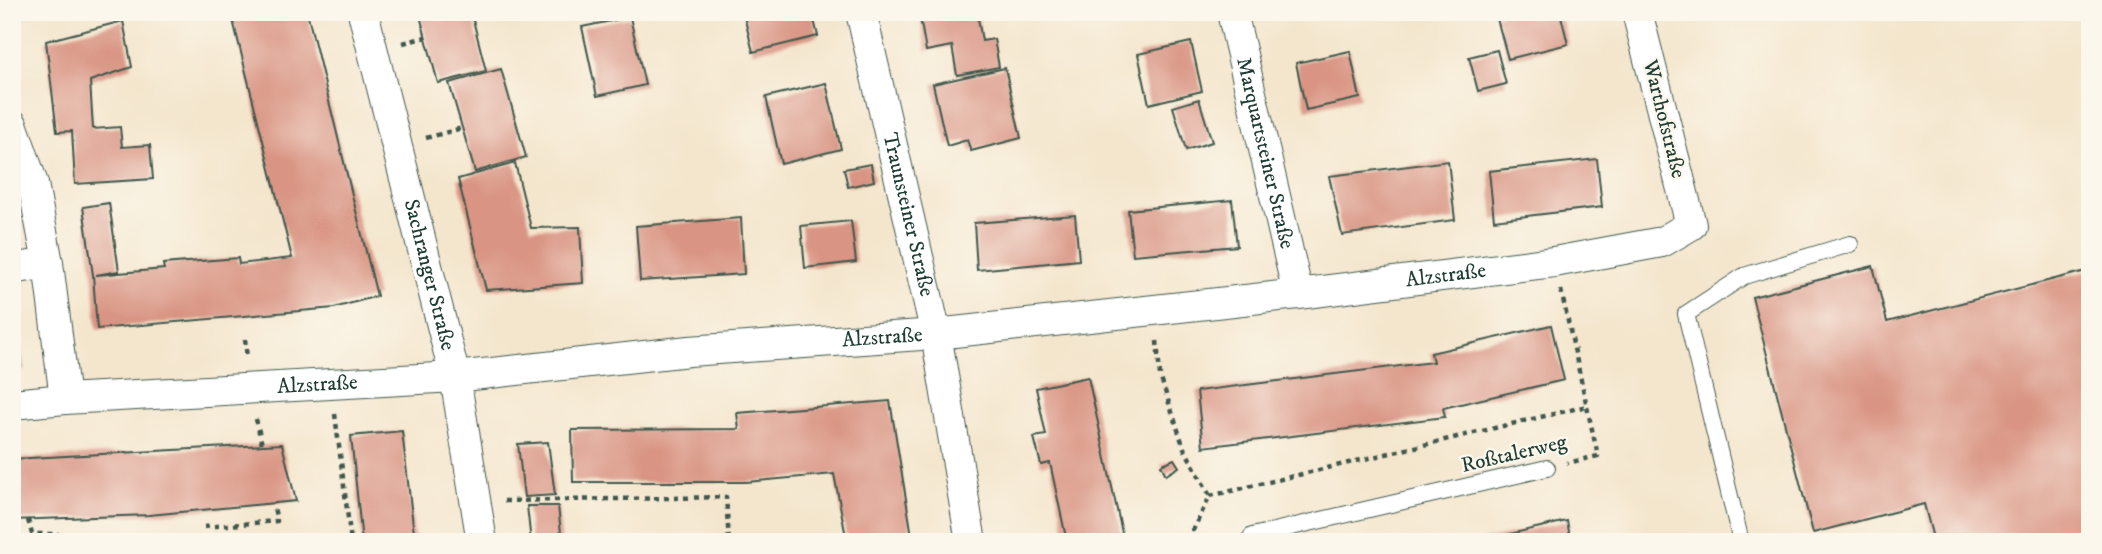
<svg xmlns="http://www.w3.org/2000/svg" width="2102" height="554" font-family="'IM FELL DW Pica',serif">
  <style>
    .green { fill: #acbd61; stroke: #667d4a; stroke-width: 2 }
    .building { fill: #d99483 }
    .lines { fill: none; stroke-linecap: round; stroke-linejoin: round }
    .service-casing { stroke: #3f564b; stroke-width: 18 }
    .minor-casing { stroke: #3f564b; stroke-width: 32 }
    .path { stroke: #3f564b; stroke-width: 4.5; stroke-dasharray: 5 5; stroke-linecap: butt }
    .service { stroke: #fff; stroke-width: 16 }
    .minor { stroke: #fff; stroke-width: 30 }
    .labels { text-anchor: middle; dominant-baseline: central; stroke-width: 5; stroke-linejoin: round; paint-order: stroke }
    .street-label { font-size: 21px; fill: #1f3d34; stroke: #fbf7ec }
  </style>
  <rect width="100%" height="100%" fill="#fbf7ec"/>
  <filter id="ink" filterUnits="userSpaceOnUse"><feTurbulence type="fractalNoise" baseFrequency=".0143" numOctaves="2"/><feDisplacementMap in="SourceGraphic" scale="14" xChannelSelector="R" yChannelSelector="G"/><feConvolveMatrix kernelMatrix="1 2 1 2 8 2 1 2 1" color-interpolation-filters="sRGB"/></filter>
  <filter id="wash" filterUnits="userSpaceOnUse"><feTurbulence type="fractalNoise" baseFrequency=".00686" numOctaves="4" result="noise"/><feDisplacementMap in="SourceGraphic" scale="28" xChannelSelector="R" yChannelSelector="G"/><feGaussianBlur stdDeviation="1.57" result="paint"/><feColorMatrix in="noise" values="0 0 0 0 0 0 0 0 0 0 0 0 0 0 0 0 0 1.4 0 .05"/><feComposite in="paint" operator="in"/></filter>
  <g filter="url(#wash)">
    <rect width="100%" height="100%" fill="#f4e6cd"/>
    <path class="green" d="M12,301L23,369L12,370Z"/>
    <g id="blocks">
      <g class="building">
        <path d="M231,12H307L377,296L334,308L97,329L93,275L83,207L109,203L119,271L96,275L164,269L163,264L238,258L239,264L292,258Z"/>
        <path d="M419,12H471L486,71L438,83Z"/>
        <path d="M743,12H812L818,36L753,52Z"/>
        <path d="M919,12H977L982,41L994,39L999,67L957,75L952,46L926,51Z"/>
        <path d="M1507,12H1560L1568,44L1508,59L1496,15Z"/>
        <path d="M630,17L645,85L597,96L582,27Z"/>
        <path d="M123,21L132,67L90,81L93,129L120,127L122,147L150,145L153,179L75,184L72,131L57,132L46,41Z"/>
        <path d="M1191,42L1202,91L1149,104L1138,54Z"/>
        <path d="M1497,50L1506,84L1478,91L1469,57Z"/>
        <path d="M1350,51L1360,98L1306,110L1296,63Z"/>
        <path d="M1005,68L1021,138L971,151L967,140L947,146L933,84Z"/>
        <path d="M501,69L526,157L475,172L449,83Z"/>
        <path d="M826,83L841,149L781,164L766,97Z"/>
        <path d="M1199,99L1212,142L1186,150L1173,107Z"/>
        <path d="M1597,159L1602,207L1494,220L1489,171Z"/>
        <path d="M1448,161L1455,220L1342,235L1329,176Z"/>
        <path d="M515,163L531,228L580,227L583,283L486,290L458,179Z"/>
        <path d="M871,164L874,181L848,187L844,169Z"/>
        <path d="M1232,200L1237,246L1133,255L1128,210Z"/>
        <path d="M1075,215L1079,260L977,270L974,223Z"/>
        <path d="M741,218L744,274L640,281L636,226Z"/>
        <path d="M851,221L856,262L805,268L801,226Z"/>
        <path d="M1873,266L1887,322L2090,270V542H1934L1924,504L1813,533L1752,297Z"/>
        <path d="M1551,325L1564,380L1443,408L1445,417L1203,447L1197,391L1433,362L1431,353Z"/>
        <path d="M1088,377L1124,542H1067L1050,463L1041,465L1034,437L1046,435L1036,388Z"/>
        <path d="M890,401L913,542H847L834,474L746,482H573L572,430L739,429L737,413Z"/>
        <path d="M402,431L415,542H362L351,436Z"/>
        <path d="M548,442L555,495L524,497L518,444Z"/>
        <path d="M282,444L296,501L149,515L12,520V459Z"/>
        <path d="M1174,459L1179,467L1166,475L1161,465Z"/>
        <path d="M527,506H558L562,542H531Z"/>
        <path d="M1567,521L1571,542H1479V541Z"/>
      </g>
    </g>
  </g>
  <g filter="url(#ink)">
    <use href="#blocks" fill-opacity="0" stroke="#3f564b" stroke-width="2"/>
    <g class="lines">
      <g class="service-casing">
        <g id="service">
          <path d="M1248,542L1252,536L1547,468"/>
          <path d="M1741,542L1686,314L1744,276L1850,244"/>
        </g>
      </g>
      <g class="minor-casing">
        <g id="minor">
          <path id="s1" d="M363,12L455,377L482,542"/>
          <path id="s2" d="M861,12L936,334L971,542"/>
          <path id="s3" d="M1232,12L1298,294"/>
          <path d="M12,124L33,184L48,263"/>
          <path d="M12,269L48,263L65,399"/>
          <path id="s4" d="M12,404L65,399L455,377L689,351L936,334L1298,294L1554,262L1662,242L1691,225L1637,12"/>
        </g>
      </g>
      <g class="path">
        <path d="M403,43L426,37"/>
        <path d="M426,138L462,128"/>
        <path d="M1561,290L1598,456L1567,463"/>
        <path d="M245,339L247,358"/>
        <path d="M1157,341L1160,376L1184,448L1210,496L1187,542"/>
        <path d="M335,414L351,542"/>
        <path d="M256,419L262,445"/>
        <path d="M12,453L14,459"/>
        <path d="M1210,496L1587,406"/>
        <path d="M504,501L726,497L729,542"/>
        <path d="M28,520L32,534H59"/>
        <path d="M204,527L277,521L273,503"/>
      </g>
      <use href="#service" class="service"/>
      <use href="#minor" class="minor"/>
    </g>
  </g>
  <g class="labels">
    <g class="street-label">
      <text transform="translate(1664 119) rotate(76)">Warthofstraße</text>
      <text stroke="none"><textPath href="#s3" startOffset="145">Marquartsteiner Straße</textPath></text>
      <text stroke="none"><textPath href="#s2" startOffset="208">Traunsteiner Straße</textPath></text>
      <text stroke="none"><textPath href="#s1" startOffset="271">Sachranger Straße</textPath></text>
      <text stroke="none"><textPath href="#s4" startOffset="1440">Alzstraße</textPath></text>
      <text stroke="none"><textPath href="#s4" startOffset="873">Alzstraße</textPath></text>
      <text stroke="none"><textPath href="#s4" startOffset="306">Alzstraße</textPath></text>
      <text transform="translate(1514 454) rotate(-13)">Roßtalerweg</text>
    </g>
  </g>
  <rect width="2102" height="554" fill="none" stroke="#fbf7ec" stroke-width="42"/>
</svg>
